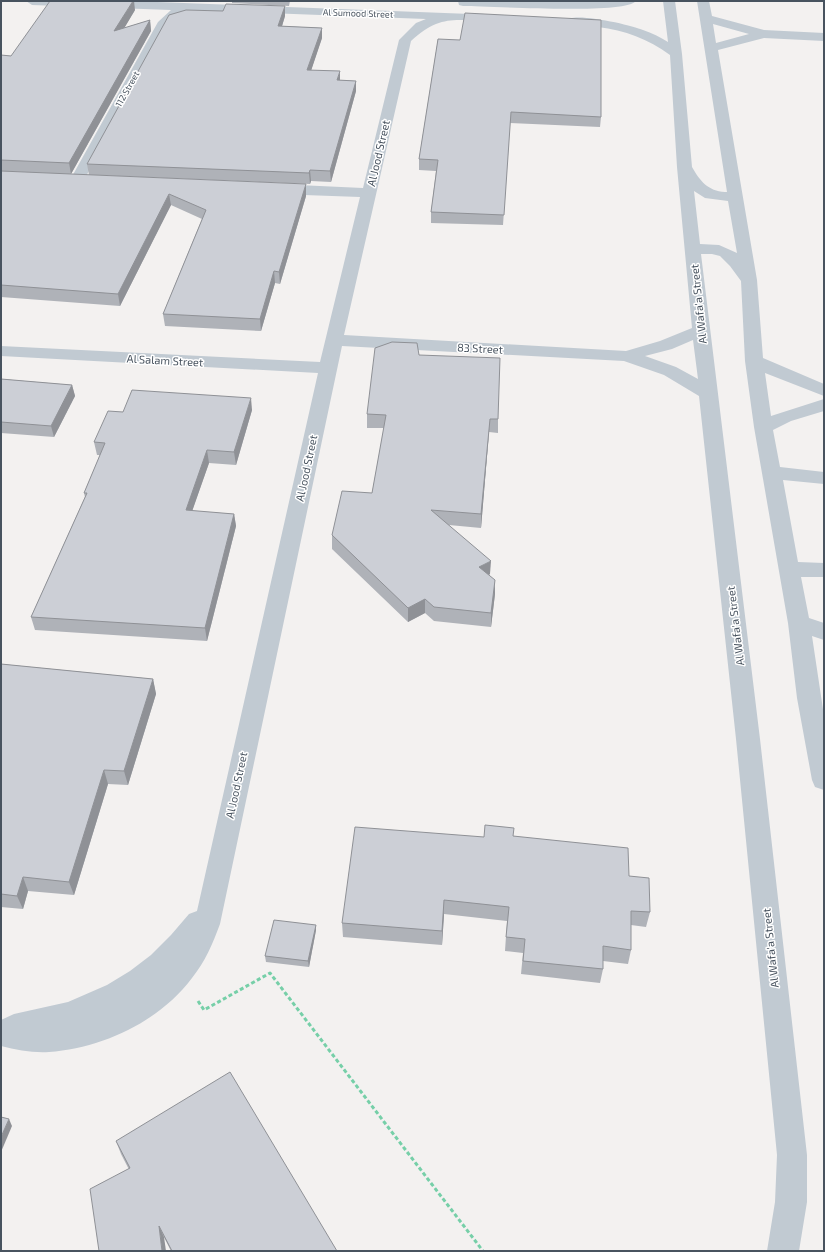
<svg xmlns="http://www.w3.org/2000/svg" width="825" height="1252" font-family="'Exo 2',sans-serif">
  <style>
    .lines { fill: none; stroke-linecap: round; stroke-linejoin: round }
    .path { stroke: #76cfa8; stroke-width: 3; stroke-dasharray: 4 2.5; stroke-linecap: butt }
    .minor { fill: #c1cad2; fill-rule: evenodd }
    .wall { fill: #afb2b8 }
    .shaded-wall { fill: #8f9196 }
    .building { fill: #cccfd6; stroke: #8f9196 }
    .labels { text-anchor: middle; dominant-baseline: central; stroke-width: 3; stroke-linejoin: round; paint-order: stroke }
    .far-street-label { font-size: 9px; fill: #48535f; stroke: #fff }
    .street-label { font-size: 11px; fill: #48535f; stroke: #fff }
  </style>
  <rect width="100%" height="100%" fill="#f3f1f0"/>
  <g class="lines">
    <path class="path" d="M198,1001L204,1010L270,973L483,1251"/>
    <g class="minor">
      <path d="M26,1H131L497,15L499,18L493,22C457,20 440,14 411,41L344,335L626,351L660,341L692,328L677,167L670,55C648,39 625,30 598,27C589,26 570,28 565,21C572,11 631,25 643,30C652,33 660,37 668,42L663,1H675L682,54L692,167C700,181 708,191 725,192H727L697,1H709L712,16L764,30L824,33V41L764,38L718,50L757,280L763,358L824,384V396L765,373L771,416L824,399V411L791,421L773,430L780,467L824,472V484L783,480L798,562L824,563V577H801L809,618L824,623V640L812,636L824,716V790L815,787L812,780L797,698L788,623L754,427L745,361L741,281L730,266L720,256L712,254H701L760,739L807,1155V1202L799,1251H767L775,1202L777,1155L736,739L699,396L664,375L624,361L342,346L220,924C213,943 205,962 192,978C160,1021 103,1048 49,1052C33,1053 17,1050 1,1046V1020L14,1014L68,1002L107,985L130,971L151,955L171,935L189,914L197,911L318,373L1,356V346L320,362L360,197L276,194L271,192L268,189L271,186L276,184L363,188L399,40L416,23L426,19L189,10L176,17L169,24L84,180L82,183H72L70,180L158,22L171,10L32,5ZM713,24L749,34L716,43ZM694,191L705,198L728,201L737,253L719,245L700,244ZM693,340L698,379L676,367L645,356L672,349Z"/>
      <path d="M458,1H636C626,15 487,6 463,6L459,5Z"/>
    </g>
  </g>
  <g class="wall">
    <path d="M232,1H290L289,6L232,3Z"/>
    <path d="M285,6V16L282,26L322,28V38L311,70L340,80L356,81V91L331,182L311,181L310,184L89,175L87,164L223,11Z"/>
    <path d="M135,10L124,28L150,20L151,31L71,174L306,196L280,284L275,283L261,331L165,326L163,314L202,219L171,205L120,306L1,297V55L11,56Z"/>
    <path d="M438,39L601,117L600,127L510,123L503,225L431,223V212L436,171L419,170V159Z"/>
    <path d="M419,355L498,419V433L489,432L481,528L449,525L490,574L489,575L495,594L491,627L434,621L425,613L408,622L332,549V535L372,493L384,428H367V414Z"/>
    <path d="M1,379L72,385L75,396L54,437L1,433Z"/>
    <path d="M252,410L236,465L209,463L192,511L234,514L236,526L207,641L35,630L31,617L85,497L84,493L100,455H97L94,442L123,412Z"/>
    <path d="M1,664L153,679L156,694L128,785L108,784L74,895L28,891L23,909L1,907Z"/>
    <path d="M513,836L629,876L650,912L646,927L631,925V950L628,964L603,961V969L600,983L521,974L523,953L505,951L507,921L444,914L442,945L343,937L342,923L484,837Z"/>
    <path d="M316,925V930L309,967L266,962L265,956Z"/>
    <path d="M116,1141L337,1251H171L121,1154Z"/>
  </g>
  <g class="shaded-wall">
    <path d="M133,1H134L135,10L116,42L114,31Z"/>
    <path d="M285,6V16L279,36L278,26Z"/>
    <path d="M150,20L151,31L71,174L69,163Z"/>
    <path d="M322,28V38L308,80L307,70Z"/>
    <path d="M340,71V81L337,80Z"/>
    <path d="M356,81V91L331,182L330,171Z"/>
    <path d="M310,170L311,181L310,184L309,173Z"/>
    <path d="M306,184V196L280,284L279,272Z"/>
    <path d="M169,194L171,205L120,306L118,294Z"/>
    <path d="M274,271L275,283L261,331L260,319Z"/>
    <path d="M72,385L75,396L54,437L51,426Z"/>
    <path d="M251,398L252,410L236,465L234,452Z"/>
    <path d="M490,419L489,432L481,528V514Z"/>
    <path d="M207,450L209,463L188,523L186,510Z"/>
    <path d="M234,514L236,526L207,641L205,628Z"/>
    <path d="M491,561L490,574L479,581V567Z"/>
    <path d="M495,580V594L491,627V613Z"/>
    <path d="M425,599V613L408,622V608Z"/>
    <path d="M153,679L156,694L128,785L124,771Z"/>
    <path d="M104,770L108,784L74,895L69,882Z"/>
    <path d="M23,877L28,891L23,909L17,896Z"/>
    <path d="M444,900V914L442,945V931Z"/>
    <path d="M316,925V930L309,967L308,961Z"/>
    <path d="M9,1119L12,1126L1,1152V1137Z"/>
    <path d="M159,1226L164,1237L166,1251H162Z"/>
  </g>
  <g class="building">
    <path d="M50,1H133L114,31L150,20L69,163L1,160V55L11,56Z"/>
    <path d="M226,4L285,6L278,26L322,28L307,70L340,71L337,80L356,81L330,171L310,170L309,173L87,164L169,15L186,10L223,11Z"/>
    <path d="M465,13L601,20V117L511,112L504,215L431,212L438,160L419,159L438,39L460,40Z"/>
    <path d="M1,171L306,184L279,272L274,271L260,319L163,314L206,210L169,194L118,294L1,285Z"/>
    <path d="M392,342L417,343L419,355L500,358L498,419H490L481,514L431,510L491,561L479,567L495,580L491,613L434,607L425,599L408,608L332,535L342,491L372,493L386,415L367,414L375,348Z"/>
    <path d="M1,379L72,385L51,426L1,422Z"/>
    <path d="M132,390L251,398L234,452L207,450L186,510L234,514L205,628L31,617L87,493H84L105,443L94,442L108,411L123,412Z"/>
    <path d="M1,664L153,679L124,771L104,770L69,882L23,877L17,896L1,894Z"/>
    <path d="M485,825L514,828L513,836L628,848L629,876L649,878L650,912L631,911V950L603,946V969L523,961L525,939L506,937L509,907L444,900L442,931L342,923L355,827L484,837Z"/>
    <path d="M274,920L316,925L308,961L265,956Z"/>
    <path d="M230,1072L337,1251H172L159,1226L162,1251H99L90,1189L130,1168L116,1141Z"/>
    <path d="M1,1117L9,1119L1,1137Z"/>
  </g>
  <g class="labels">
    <g class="far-street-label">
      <text transform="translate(358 13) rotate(2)">Al Sumood Street</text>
      <text transform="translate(127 89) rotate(-61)">112 Street</text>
    </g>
    <g class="street-label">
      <text transform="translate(378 153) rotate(-77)">Al Jood Street</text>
      <text transform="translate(698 304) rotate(-96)">Al Wafa'a Street</text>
      <text transform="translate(480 348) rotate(3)">83 Street</text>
      <text transform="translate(165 360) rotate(3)">Al Salam Street</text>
      <text transform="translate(306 468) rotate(-78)">Al Jood Street</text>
      <text transform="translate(735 626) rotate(-97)">Al Wafa'a Street</text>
      <text transform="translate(236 785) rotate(-78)">Al Jood Street</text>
      <text transform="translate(770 948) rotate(-96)">Al Wafa'a Street</text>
    </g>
  </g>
  <rect width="825" height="1252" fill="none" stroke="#48535f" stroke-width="4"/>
</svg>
